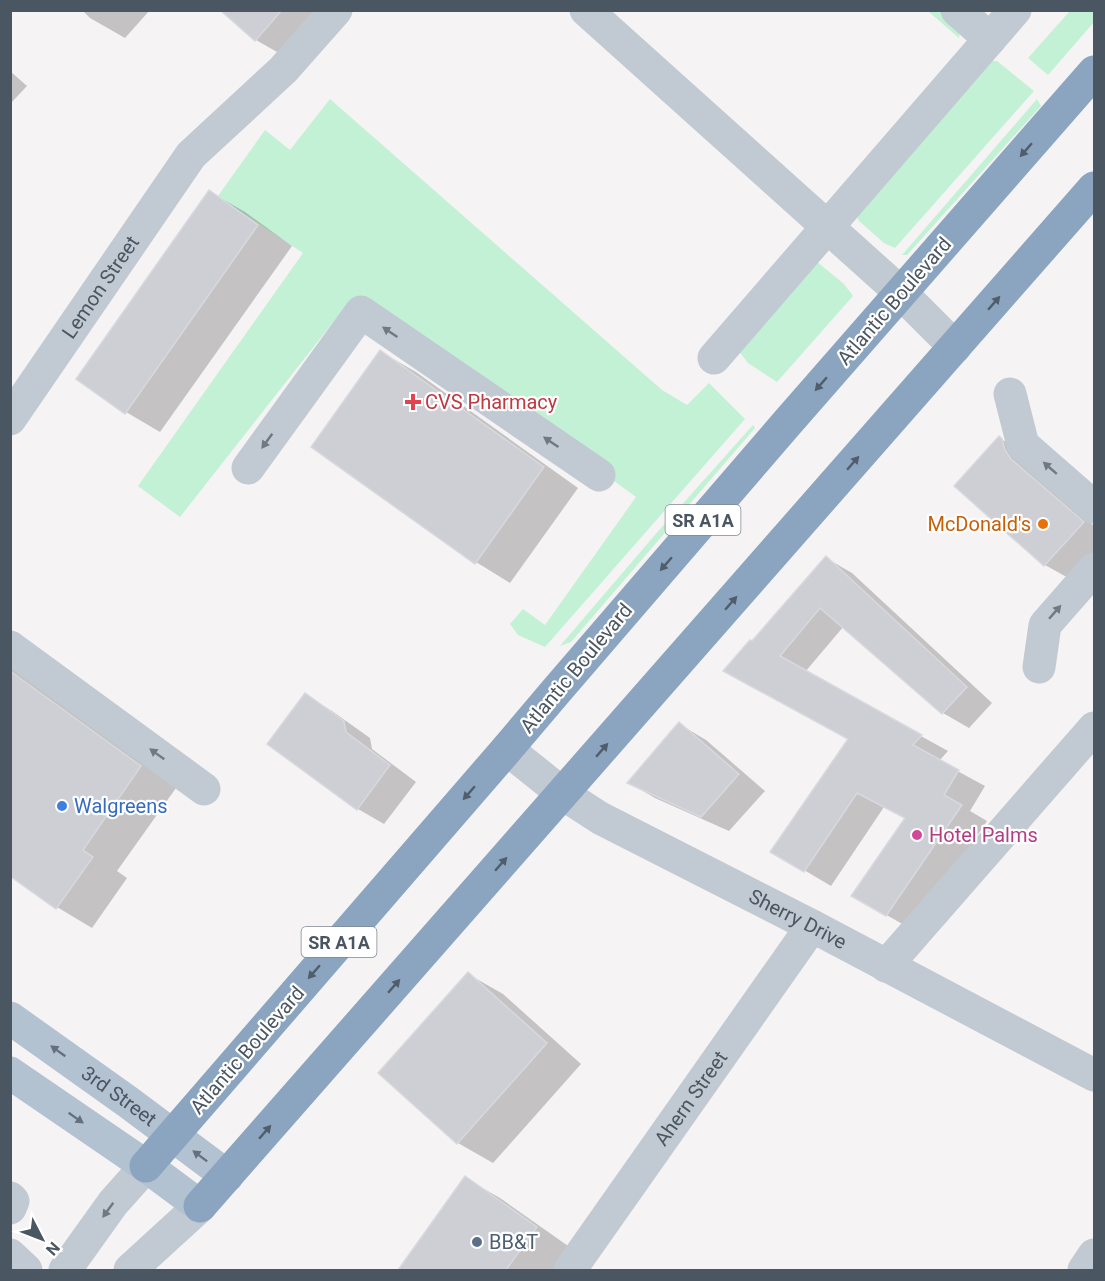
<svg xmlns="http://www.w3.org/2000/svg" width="1105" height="1281" font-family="Roboto,sans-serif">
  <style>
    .green { fill: #c3f1d5 }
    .shadow { fill: #0003 }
    .building { fill: #cdcfd5; stroke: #d7d9de; stroke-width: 1.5 }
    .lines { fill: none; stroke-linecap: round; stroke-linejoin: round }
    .minor { stroke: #c1cad2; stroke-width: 33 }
    .major { stroke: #b3c2d1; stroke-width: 33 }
    .highway { stroke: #8ba5c1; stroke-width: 33 }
    .oneway { fill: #505e6b }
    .oneway2 { fill: #6e7983 }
    .oneway3 { fill: #64717d }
    .health-dot { fill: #e0444e; stroke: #fff; stroke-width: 2 }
    .food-dot { fill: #e8710a; stroke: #fff; stroke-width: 2 }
    .shop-dot { fill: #3f7fe0; stroke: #fff; stroke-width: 2 }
    .hotel-dot { fill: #d1479c; stroke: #fff; stroke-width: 2 }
    .service-dot { fill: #5c6f8a; stroke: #fff; stroke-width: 2 }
    .labels { text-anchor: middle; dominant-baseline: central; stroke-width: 4.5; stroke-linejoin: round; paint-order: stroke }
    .shield { fill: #fff; stroke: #808990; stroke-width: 1.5 }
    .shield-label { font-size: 18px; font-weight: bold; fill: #4a5661 }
    .street-label { font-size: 20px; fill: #4a5661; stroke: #fff }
    .health-label { font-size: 20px; fill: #be3a42; stroke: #fff; text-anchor: start }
    .food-label { font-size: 20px; fill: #c56008; stroke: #fff; text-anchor: end }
    .shop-label { font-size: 20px; fill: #366cbe; stroke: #fff; text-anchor: start }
    .hotel-label { font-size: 20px; fill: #b23c85; stroke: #fff; text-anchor: start }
    .service-label { font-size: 20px; fill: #4e5e75; stroke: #fff; text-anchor: start }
  </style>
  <rect width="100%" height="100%" fill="#f5f3f3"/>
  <g class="green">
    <path d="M928,11H941L953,21L960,30L959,38Z"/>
    <path d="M1070,11H1094V22L1048,75L1028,58Z"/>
    <path d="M991,61H997L1034,91L895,248L884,243L859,221L857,217Z"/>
    <path d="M330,99L662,390L687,405L709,383L745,419L545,647L518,635L510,624L523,609L545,625L636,497L368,301L345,307L180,517L138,486L303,253L218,196L265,130L290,150Z"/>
    <path d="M1037,99L1041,106L907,255H902Z"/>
    <path d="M816,261L844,284L853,296L777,382L748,363L738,350Z"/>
    <path d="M753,425L755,428L571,642L560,646L654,536Z"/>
  </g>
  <g class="shadow">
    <path d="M82,10H150L125,38L90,18Z"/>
    <path d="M223,10H334L291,60L256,40Z"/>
    <path d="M10,71L27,86L10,104Z"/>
    <path d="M210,192L245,212L292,246L160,432L126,412Z"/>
    <path d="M381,352L416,372L578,488L510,583L476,562Z"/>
    <path d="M999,438L1026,453L1038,476L1094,526V555L1072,580L1045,565L956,486Z"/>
    <path d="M826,558L852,573L992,703L969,728L943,713L844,626L805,672L948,751L939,761L985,786L970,811L987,821L913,930L853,896L906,819L884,807L831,886L772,851L850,739L752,643Z"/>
    <path d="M10,667L176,788L117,871L127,878L92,928L57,907L10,874Z"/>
    <path d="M305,695L332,711L370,738L372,749L416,782L384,824L358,809Z"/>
    <path d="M679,724L706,740L765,791L729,831L655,798L629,783Z"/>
    <path d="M468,974L503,994L581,1064L493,1163L458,1143Z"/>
    <path d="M465,1178L500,1198L571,1248L555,1270H400Z"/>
  </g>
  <g class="building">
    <path d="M220,10H282L255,41Z"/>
    <path d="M209,190L258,225L125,414L76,379Z"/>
    <path d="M380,350L544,467L475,564L311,447Z"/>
    <path d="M999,436L1002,439L1005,450L1011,459L1084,522L1044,566L954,486Z"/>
    <path d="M826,556L967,687L942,714L820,608L780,656L922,735L913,745L959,770L944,795L962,805L886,916L851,896L905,818L857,793L804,872L770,852L848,739L723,671L750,640L752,641Z"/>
    <path d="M10,671L141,766L83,850L93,857L56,909L10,876Z"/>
    <path d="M305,693L344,721L346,732L390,765L357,810L267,744Z"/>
    <path d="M679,722L739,774L701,817L627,783Z"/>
    <path d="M468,972L547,1043L457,1144L378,1073Z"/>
    <path d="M465,1176L537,1227L506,1270H398Z"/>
  </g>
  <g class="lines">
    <g class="minor">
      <path d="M586,10L901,293L955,347"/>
      <path d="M957,10L990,39"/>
      <path d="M714,358L1015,10"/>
      <path d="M1010,394L1023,445L1094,507"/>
      <path id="s1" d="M10,419L191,155L283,70L336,10"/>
      <path d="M248,468L361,312L599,475"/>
      <path d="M10,647L204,789"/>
      <path d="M1039,667L1045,625L1094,569"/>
      <path id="s2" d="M507,749L563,794L600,818L812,926L1094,1075"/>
      <path d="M886,966L1094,728"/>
      <path d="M10,1198L13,1201L10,1208"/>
      <path d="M10,1255L26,1270"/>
      <path d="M65,1270L113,1203L146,1166"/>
      <path d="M130,1270L200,1206"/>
      <path id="s3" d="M570,1270L812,926"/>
      <path d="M1084,1270L1094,1255"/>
    </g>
    <g class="major">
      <path id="s4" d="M10,1018L128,1102L227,1176"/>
      <path d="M10,1073L146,1166L200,1206"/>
    </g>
    <g class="highway">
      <path d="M146,1166L507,749L557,690L787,423L1094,72"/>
      <path d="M200,1206L1094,188"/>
    </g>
  </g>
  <defs><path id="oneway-solid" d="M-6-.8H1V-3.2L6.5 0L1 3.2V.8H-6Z" transform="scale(1.5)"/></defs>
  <g class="oneway">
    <use href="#oneway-solid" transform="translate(1026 150) rotate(131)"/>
    <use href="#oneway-solid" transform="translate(994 303) rotate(-49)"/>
    <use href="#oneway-solid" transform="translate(821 384) rotate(131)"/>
    <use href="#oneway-solid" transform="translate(853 463) rotate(-49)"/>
    <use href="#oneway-solid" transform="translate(666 564) rotate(131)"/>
    <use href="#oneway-solid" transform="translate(731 603) rotate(-49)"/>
    <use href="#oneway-solid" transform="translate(602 750) rotate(-49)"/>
    <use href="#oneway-solid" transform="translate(469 793) rotate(131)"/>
    <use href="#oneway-solid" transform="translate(501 864) rotate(-49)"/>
    <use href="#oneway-solid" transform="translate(314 972) rotate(131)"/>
    <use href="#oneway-solid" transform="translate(394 986) rotate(-49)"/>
    <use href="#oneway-solid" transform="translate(265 1132) rotate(-49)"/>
  </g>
  <g class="oneway2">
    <use href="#oneway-solid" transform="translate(390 332) rotate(-146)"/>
    <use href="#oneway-solid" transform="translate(267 441) rotate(126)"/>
    <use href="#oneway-solid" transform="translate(551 442) rotate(-146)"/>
    <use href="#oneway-solid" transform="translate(1050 468) rotate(-139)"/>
    <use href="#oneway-solid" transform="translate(1055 612) rotate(-49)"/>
    <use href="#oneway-solid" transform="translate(157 754) rotate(-144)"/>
    <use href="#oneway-solid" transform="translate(108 1210) rotate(126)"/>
  </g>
  <g class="oneway3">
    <use href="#oneway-solid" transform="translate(58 1051) rotate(-144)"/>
    <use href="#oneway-solid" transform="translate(76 1118) rotate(35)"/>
    <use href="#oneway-solid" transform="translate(200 1156) rotate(-143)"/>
  </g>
  <path class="health-dot" d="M410 393h6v6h6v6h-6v6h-6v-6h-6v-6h6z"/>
  <circle class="food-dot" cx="1043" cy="524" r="6"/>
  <circle class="shop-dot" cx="62" cy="806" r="6"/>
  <circle class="hotel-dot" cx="917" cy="835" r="6"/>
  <circle class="service-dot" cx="477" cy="1242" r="6"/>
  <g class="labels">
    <g class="shield">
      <rect x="665.5" y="505" width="75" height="30" rx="4.5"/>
      <rect x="301.5" y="927" width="75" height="30" rx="4.5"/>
    </g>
    <g class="shield-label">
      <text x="703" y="520">SR A1A</text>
      <text x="339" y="942">SR A1A</text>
    </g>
    <g class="street-label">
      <text stroke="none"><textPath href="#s1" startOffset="160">Lemon Street</textPath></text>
      <text transform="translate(894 301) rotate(-49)">Atlantic Boulevard</text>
      <text transform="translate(576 668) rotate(-50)">Atlantic Boulevard</text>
      <text stroke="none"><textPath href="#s2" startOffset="338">Sherry Drive</textPath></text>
      <text transform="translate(247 1050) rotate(-49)">Atlantic Boulevard</text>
      <text stroke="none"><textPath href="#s4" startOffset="134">3rd Street</textPath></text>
      <text stroke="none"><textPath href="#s3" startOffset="210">Ahern Street</textPath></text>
    </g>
    <g class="health-label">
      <text x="425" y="402">CVS Pharmacy</text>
    </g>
    <g class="food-label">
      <text x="1031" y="524">McDonald's</text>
    </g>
    <g class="shop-label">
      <text x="74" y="806">Walgreens</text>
    </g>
    <g class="hotel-label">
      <text x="929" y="835">Hotel Palms</text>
    </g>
    <g class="service-label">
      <text x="489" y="1242">BB&amp;T</text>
    </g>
  </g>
  <rect width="1105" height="1281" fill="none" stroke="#4a5661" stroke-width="24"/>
  <g transform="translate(42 1239) rotate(132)" stroke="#ffffff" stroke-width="4.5" paint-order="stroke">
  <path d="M0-4.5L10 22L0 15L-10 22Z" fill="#4a5661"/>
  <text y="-9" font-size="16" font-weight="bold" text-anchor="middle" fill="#4a5661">N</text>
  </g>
</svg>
